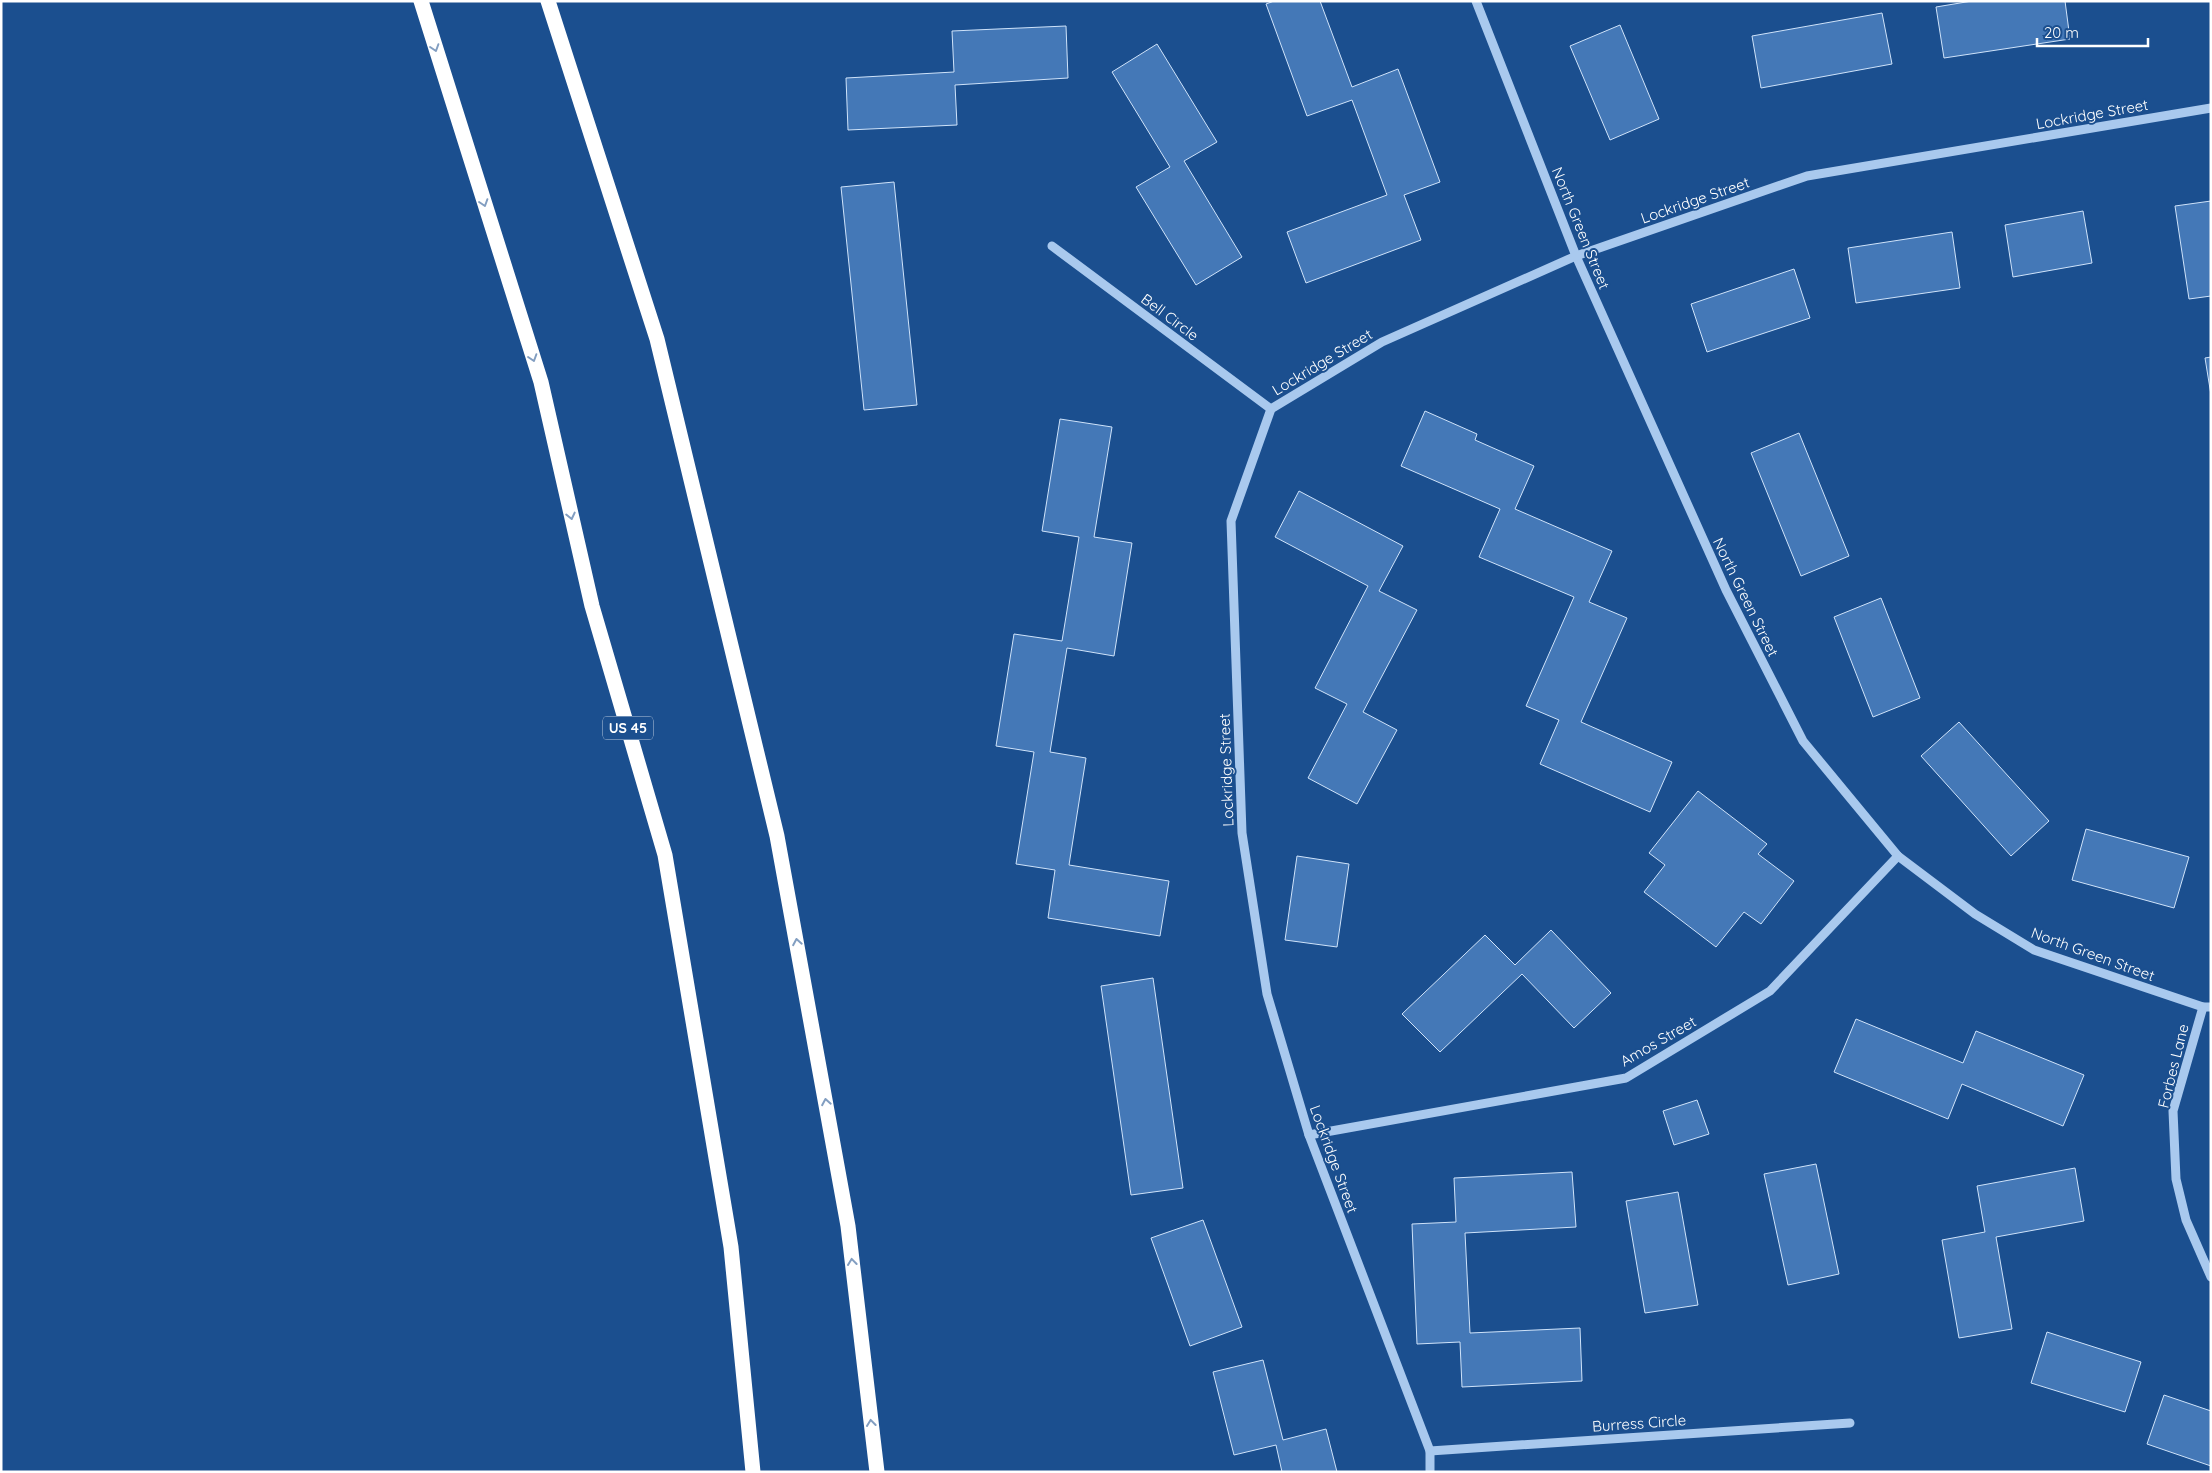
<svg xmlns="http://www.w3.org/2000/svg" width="2212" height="1473" font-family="Quicksand,sans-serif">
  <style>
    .building { fill: #4478b7; stroke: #cfe3fa }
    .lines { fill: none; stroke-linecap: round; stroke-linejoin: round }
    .minor { stroke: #a9c9ee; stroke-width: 9 }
    .highway { stroke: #fff; stroke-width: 15 }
    .oneway { stroke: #829ec1 }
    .labels { text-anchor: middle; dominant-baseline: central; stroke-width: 4; stroke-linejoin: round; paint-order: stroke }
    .shield { fill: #1b4f8f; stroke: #bbcadd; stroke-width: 1 }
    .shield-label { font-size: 14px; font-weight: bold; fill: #fff }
    .street-label { font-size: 15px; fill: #fff; stroke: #1b4f8f }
  </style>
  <rect width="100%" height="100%" fill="#1b4f8f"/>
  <g class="building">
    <path d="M1274,1H1320L1352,87L1398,69L1440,182L1404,195L1421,240L1306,283L1287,232L1387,195L1352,100L1307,116L1266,4Z"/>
    <path d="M1972,1H2065L2070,39L1944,58L1936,7Z"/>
    <path d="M1882,13L1892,64L1761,88L1752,36Z"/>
    <path d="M1620,25L1659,119L1610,140L1570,46Z"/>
    <path d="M1066,26L1068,78L955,85L957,125L848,130L846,78L954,72L952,31Z"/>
    <path d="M1157,44L1217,142L1184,161L1242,257L1196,285L1136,187L1170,167L1112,72Z"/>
    <path d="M894,182L917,405L864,410L841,187Z"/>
    <path d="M2211,201V296L2189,299L2175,206Z"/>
    <path d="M2083,211L2092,263L2013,277L2005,225Z"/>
    <path d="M1952,232L1960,288L1856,303L1848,248Z"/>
    <path d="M1794,269L1810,318L1707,352L1691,304Z"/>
    <path d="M2211,357V395L2205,358Z"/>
    <path d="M1425,411L1477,434L1475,440L1534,466L1515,509L1612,551L1589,602L1627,618L1581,722L1672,762L1650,812L1540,764L1559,720L1526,706L1574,597L1479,557L1500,509L1401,466Z"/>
    <path d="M1060,419L1112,427L1094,537L1132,543L1114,656L1067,648L1050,752L1086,758L1069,865L1169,881L1160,936L1048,918L1055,870L1016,864L1034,752L996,746L1014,634L1062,641L1079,537L1042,531Z"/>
    <path d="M1799,433L1849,556L1801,576L1751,453Z"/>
    <path d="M1299,491L1403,546L1379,591L1417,610L1363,712L1397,730L1357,804L1308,778L1347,704L1315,688L1368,586L1275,537Z"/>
    <path d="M1881,598L1920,698L1873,717L1834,617Z"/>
    <path d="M1959,722L2049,821L2011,856L1921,756Z"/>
    <path d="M1698,791L1767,844L1758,854L1794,881L1761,924L1744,912L1716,947L1644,892L1665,865L1649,853Z"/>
    <path d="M2086,829L2189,857L2174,908L2072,880Z"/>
    <path d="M1297,856L1349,864L1337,947L1285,940Z"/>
    <path d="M1551,930L1611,993L1574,1028L1522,974L1440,1052L1402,1014L1485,935L1515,965Z"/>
    <path d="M1153,978L1183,1188L1131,1195L1101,986Z"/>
    <path d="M1856,1019L1963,1063L1976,1031L2084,1075L2063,1126L1962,1084L1948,1119L1834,1072Z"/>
    <path d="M1697,1100L1709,1134L1674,1145L1663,1111Z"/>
    <path d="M1816,1164L1839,1274L1788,1285L1764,1174Z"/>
    <path d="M2075,1168L2084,1221L1996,1237L2012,1329L1959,1338L1942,1240L1985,1232L1977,1186Z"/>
    <path d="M1572,1172L1576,1227L1465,1233L1470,1333L1580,1328L1582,1381L1462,1387L1460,1342L1417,1344L1412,1224L1456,1222L1454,1178Z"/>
    <path d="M1678,1192L1698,1305L1645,1313L1626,1201Z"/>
    <path d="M1203,1220L1242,1327L1190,1346L1151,1238Z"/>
    <path d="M2047,1332L2141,1362L2125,1412L2031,1383Z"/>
    <path d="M1263,1360L1283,1440L1326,1429L1337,1472H1282L1276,1445L1234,1455L1213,1372Z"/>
    <path d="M2164,1395L2211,1411V1466L2147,1444Z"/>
  </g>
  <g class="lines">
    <g class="minor">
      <path d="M1476,1L1576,256L1726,590L1803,741L1898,856L1975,914L2034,950L2203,1007H2211"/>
      <path d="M1052,246L1271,409"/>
      <path d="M2203,1007L2173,1111L2176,1179L2186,1220L2211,1277"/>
      <path d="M1309,1135L1626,1078L1770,991L1898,856"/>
      <path d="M1430,1451L1850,1423"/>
      <path d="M1430,1472V1451L1309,1135L1267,994L1242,833L1231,521L1271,409L1382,342L1576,256L1807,176L2211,108"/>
    </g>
    <g class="highway">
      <path d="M421,1L541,382L592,606L665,855L731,1247L753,1472"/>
      <path d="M548,1L657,339L777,836L848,1226L877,1472"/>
    </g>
  </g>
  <defs><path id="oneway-chevron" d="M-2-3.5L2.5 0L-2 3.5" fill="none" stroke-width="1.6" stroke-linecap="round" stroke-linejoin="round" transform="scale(1.25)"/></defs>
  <g class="oneway">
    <use href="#oneway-chevron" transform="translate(435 48) rotate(72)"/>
    <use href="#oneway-chevron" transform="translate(484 203) rotate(72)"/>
    <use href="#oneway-chevron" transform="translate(533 358) rotate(72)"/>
    <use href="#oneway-chevron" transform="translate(571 516) rotate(77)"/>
    <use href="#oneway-chevron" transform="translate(797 942) rotate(-100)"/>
    <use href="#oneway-chevron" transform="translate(826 1102) rotate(-100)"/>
    <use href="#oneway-chevron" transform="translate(852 1262) rotate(-97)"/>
    <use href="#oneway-chevron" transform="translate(871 1423) rotate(-97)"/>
  </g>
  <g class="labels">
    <rect class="shield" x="603" y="716.5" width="50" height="23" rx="4"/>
    <g class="shield-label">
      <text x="628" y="728">US 45</text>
    </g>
    <g class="street-label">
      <text transform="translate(2092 114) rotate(-10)">Lockridge Street</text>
      <text transform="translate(1695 200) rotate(-19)">Lockridge Street</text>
      <text transform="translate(1581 228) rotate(68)">North Green Street</text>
      <text transform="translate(1170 317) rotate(37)">Bell Circle</text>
      <text transform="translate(1322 362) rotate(-31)">Lockridge Street</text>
      <text transform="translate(1746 597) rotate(64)">North Green Street</text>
      <text transform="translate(1226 770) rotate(-92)">Lockridge Street</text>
      <text transform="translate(2093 954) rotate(20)">North Green Street</text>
      <text transform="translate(1658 1041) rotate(-30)">Amos Street</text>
      <text transform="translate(2173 1066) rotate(-76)">Forbes Lane</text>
      <text transform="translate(1334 1159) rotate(70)">Lockridge Street</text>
      <text transform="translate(1639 1423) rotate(-4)">Burress Circle</text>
    </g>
  </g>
  <rect width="2212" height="1473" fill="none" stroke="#ffffff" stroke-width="5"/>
  <path d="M2037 38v8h111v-8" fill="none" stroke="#ffffff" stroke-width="2.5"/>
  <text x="2044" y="38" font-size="15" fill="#ffffff" stroke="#1b4f8f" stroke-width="4" paint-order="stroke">20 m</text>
</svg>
